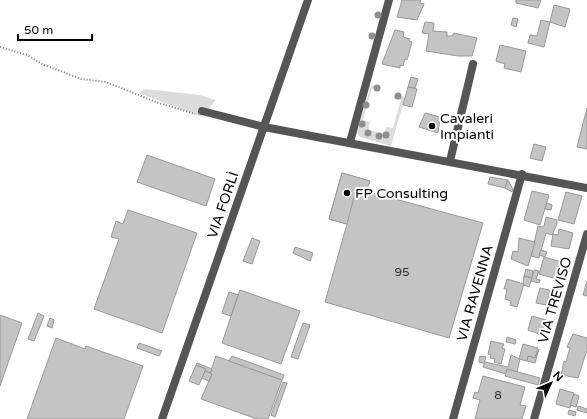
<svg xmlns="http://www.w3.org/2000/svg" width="587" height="419" font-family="'Varela Round',sans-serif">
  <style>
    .green { fill: #dcdcdc }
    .building { fill: #c4c4c4; stroke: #999 }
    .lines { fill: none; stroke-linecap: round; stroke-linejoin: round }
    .path { stroke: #777; stroke-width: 2; stroke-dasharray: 1 2; stroke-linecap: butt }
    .street { stroke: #555; stroke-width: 8 }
    .tree { fill: #8f8f8f }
    .poi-dot { fill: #000; stroke: #fff; stroke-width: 1.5 }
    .labels { text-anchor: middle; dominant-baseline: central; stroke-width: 4; stroke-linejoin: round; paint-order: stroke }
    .number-label { font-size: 12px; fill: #313131 }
    .poi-label { font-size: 14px; fill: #000; stroke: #fff; text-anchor: start }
    .street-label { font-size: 14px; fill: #000; stroke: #fff }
  </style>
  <rect width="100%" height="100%" fill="#fff"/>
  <g class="green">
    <path d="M371,85L380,88L379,90L372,88L363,120L370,122L368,130L384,134L386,127L393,128L401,100L394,98L395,94L405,97L391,146L360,137L357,133Z"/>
    <path d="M145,89L200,95L216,100L202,117L139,93Z"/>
  </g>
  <g class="building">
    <path d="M402,0H421L420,3L424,4L417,20L397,17Z"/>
    <path d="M516,0H541L538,8L516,3Z"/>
    <path d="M554,5L570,9L565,27L550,22L544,47L528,43L530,35L537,36L541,20L550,22Z"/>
    <path d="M513,18L518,19L516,27L511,25Z"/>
    <path d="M425,22L434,23L433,31L447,32V36H452L454,33L477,38L472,56H458L426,51L429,34L422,33Z"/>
    <path d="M395,30L404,32L403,37L410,39L409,41L412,42L407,60L405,59L403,66L400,65V68L382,64Z"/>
    <path d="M500,45L526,51L521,72L504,68L505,64L496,61Z"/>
    <path d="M411,77L418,79L415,88L408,87Z"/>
    <path d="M408,87L417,89L412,107L403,105Z"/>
    <path d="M587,108V149L577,147Z"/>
    <path d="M425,113L440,117L438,133L419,127Z"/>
    <path d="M534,144L546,147L542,161L530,158Z"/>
    <path d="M147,155L215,179L206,206L137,182Z"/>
    <path d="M342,173L370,181L366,191L483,223L449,338L325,302L347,224L329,219Z"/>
    <path d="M342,173L370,181L366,191L356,189L347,224L329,219Z"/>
    <path d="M490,177L508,180L505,188L488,184Z"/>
    <path d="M508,180L513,189L512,192L505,188Z"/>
    <path d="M532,191L549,195L540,225L524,220Z"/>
    <path d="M566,192L582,196L574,224L558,220Z"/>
    <path d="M547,203L552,205L551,210L545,209Z"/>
    <path d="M128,210L197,233L162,333L94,309L119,239L111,237L116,221L123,224Z"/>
    <path d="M546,217L557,220V224L552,235L546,233L539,258L531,256L538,226L542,227L544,226Z"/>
    <path d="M559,229L573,233L569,249L551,246L553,234L558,235Z"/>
    <path d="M252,238L260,241L252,264L243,261Z"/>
    <path d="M519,238L535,242L528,266L511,259L513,251L518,252Z"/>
    <path d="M295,247L313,253L310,261L293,253Z"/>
    <path d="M541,250L547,252L545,257L539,255Z"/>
    <path d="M544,257L562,262L557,279L539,274Z"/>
    <path d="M526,269L533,271L532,278L524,276Z"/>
    <path d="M534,270L539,271L536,279L540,280L539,283L531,281Z"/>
    <path d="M524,276L532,278L529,287L523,285Z"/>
    <path d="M507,279L524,284L517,307L510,305L511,301L505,299L507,289H504Z"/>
    <path d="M587,281V296L583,295Z"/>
    <path d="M540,288L549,290L550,293L546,305L536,303Z"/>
    <path d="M240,290L300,311L281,364L222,343Z"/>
    <path d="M229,292L238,295L231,316L222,313Z"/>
    <path d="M550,293L554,294L552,300L548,298Z"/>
    <path d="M554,294L551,306L546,305L548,298L552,300Z"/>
    <path d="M38,313L44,316L34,341L28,339Z"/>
    <path d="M0,315L22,323L0,386Z"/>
    <path d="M532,316L546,320L542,335L528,330Z"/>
    <path d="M50,318L54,320L52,328L47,326Z"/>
    <path d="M303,323L310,325L298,359L291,357Z"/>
    <path d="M573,334L587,338V350L578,378L561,375L564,361L566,362L570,348L567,347Z"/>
    <path d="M507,337L516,340L515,344L506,342Z"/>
    <path d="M56,338L85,349L86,346L143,366L124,419H27Z"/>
    <path d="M491,341L504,344L502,348L505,349L501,364L494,362L495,359L490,358L491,355L488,354Z"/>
    <path d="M139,343L162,351L159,356L137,348Z"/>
    <path d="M523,344L538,348L535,358L528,356L527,361L519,359Z"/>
    <path d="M539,349L535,363L527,361L528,356L535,358Z"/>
    <path d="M511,355L520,359L517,372L507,369L506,374L483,367L485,362L508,367Z"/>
    <path d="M216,356L282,380L268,419H257L201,399L212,374L210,373Z"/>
    <path d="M232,356L284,375L282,380L229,361Z"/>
    <path d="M480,356L486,357L484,363L479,362Z"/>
    <path d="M197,363L212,369L210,373L205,371L206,369L196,365Z"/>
    <path d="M196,365L206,369L199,385L189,381Z"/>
    <path d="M507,369L540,378L538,385L505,376Z"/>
    <path d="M205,371L212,374L209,381L202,378Z"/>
    <path d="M483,376L525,387L520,405L526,406L522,419H475L480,400L473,398L475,392L478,393Z"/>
    <path d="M283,382L287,383L275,417L271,415Z"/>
    <path d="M560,389L574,393L570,408L556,404Z"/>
    <path d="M574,394L579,396L576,407L570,405Z"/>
    <path d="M578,406L587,409V413L577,410Z"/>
    <path d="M569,410L576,412L575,416L568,414Z"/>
  </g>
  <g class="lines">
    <path class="path" d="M0,47L27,55L42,64L81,79L106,82L156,102L195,114"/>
    <g class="street">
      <path d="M202,111L264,127L587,188"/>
      <path d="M350,142L389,0"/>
      <path d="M450,161L473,64"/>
      <path d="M162,419L308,0"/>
      <path d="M453,419L522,174"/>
      <path d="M534,419L587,234"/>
    </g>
  </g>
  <g class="tree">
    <circle cx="378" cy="15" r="3.5"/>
    <circle cx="372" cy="36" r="3.5"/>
    <circle cx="377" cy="88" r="3.5"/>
    <circle cx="398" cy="96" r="3.5"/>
    <circle cx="366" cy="105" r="3.5"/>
    <circle cx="362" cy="124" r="3.5"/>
    <circle cx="368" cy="133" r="3.5"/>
    <circle cx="386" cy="135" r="3.5"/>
    <circle cx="379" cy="136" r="3.5"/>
  </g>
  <g class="poi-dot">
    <circle cx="432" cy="126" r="4"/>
    <circle cx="347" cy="193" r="4"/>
  </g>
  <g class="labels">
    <g class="number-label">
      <text x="402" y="272">95</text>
      <text x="498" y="395">8</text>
    </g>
    <g class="poi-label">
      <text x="440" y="118">Cavaleri<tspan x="440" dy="16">Impianti</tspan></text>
      <text x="355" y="193">FP Consulting</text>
    </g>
    <g class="street-label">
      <text transform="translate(223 205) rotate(-71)">VIA FORLÌ</text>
      <text transform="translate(475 293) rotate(-74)">VIA RAVENNA</text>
      <text transform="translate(555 300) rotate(-74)">VIA TREVISO</text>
    </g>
  </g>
  <g transform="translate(551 383) rotate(46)" stroke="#ffffff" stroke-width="3" paint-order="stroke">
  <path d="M0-3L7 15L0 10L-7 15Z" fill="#000000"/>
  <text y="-6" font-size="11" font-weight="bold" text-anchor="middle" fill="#000000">N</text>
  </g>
  <path d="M18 34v6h74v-6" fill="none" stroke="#000000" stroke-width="2"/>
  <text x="24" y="34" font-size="12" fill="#000000" stroke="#ffffff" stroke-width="3" paint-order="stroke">50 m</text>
</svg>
